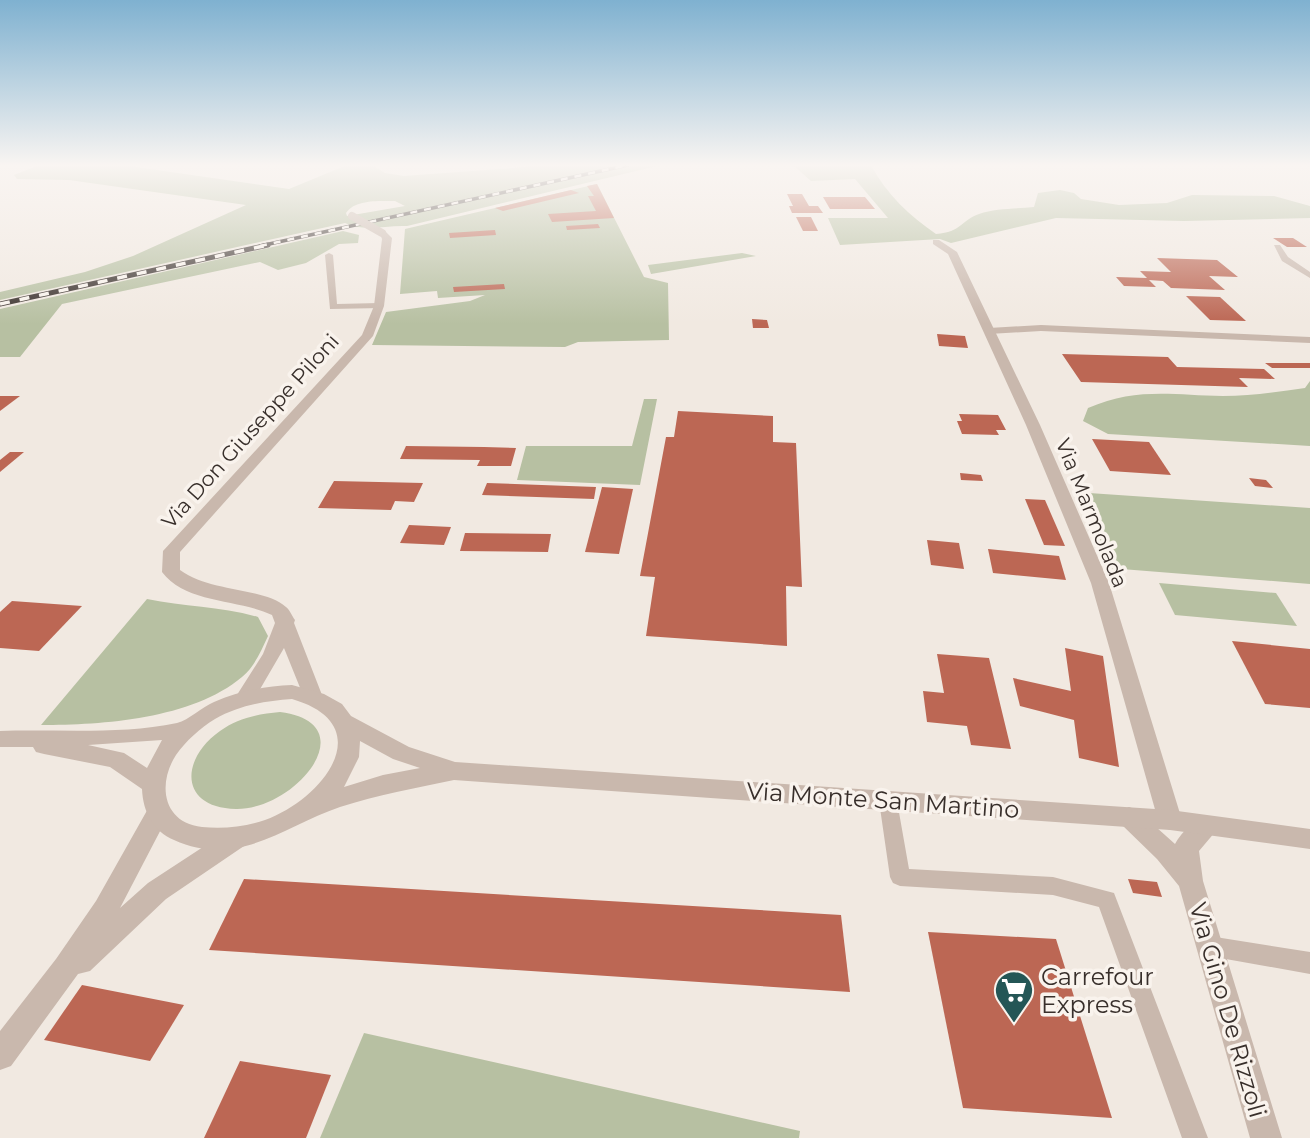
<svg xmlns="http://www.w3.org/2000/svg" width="1310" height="1138" font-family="Montserrat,sans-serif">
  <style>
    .green { fill: #b7c0a2; fill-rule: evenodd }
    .building { fill: #bc6754 }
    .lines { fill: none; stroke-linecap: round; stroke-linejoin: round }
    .service { fill: #c9b8ad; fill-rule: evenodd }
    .minor { fill: #c9b8ad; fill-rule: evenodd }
    .tertiary { fill: #c9b8ad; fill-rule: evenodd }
    .rail-far1-casing { stroke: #382f2b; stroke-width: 3.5 }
    .rail-casing { stroke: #382f2b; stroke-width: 5 }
    .rail-far1 { stroke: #f9f3ed; stroke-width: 2.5; stroke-dasharray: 7; stroke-linecap: butt }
    .rail { stroke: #f9f3ed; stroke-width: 3.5; stroke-dasharray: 10; stroke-linecap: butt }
    .minor-bridge { stroke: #c9b8ad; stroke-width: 8 }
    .labels { text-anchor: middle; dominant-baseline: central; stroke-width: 7; stroke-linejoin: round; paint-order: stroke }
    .street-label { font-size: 21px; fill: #382f2b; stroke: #f9f3ed }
    .near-street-label { font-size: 24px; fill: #382f2b; stroke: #f9f3ed }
    .near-poi-label { font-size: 24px; fill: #382f2b; stroke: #f9f3ed; text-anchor: start }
  </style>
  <rect width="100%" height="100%" fill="#f1e9e1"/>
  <g class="green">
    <path d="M51,165L129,166L289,189L347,165H372L385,173L404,176L553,165H703H661L407,226C385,225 364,232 345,223L0,300V292L85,272L133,256L246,205L69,180L17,179L14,175L34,167ZM395,201L405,206L347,216L346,213C355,199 380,201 395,201Z"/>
    <path d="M793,165H871C886,194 910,216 936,234C962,232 961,220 979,214C996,208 1017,209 1034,207L1038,193L1060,190L1074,193L1081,199L1119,205L1167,203L1192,195L1274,196L1310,206V218L1184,221L1056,218L951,243L940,239L840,245L828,218H888L855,179L811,181Z"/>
    <path d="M597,184L644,277L668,283L669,340L578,342L565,347L372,345L386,312L470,301L485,295L438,298L437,291L400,294L405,229Z"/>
    <path d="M343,231L359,235L358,243L339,244L306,263L278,270L260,262L62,304L20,357H0V309Z"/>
    <path d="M742,253L756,256L651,274L648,265Z"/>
    <path d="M1310,381V446L1108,434L1083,421L1088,408C1136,387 1172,395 1223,396C1250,396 1277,392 1305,388Z"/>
    <path d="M644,399H657L640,485L517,480L526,446H632Z"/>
    <path d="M1089,493L1310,508V584L1109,568L1080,495Z"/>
    <path d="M1159,583L1276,593L1297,626L1175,615Z"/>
    <path d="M147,599C184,607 221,606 258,617L268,636C261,651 255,666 242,677C192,719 103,725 41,725Z"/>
    <path d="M280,712C367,723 296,810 236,809C179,808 180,759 220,731C238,718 258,714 280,712Z"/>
    <path d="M364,1033L800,1131L799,1138H320Z"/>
  </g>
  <g class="building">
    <path d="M597,184L614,218L552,222L548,214L596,211L588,196H594L587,186Z"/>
    <path d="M571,190L579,193L503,211L495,208Z"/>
    <path d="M787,194H802L809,206H818L823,213H792L789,206H793Z"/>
    <path d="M823,197H865L875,209H830Z"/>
    <path d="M796,217H811L818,231H803Z"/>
    <path d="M598,224L600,228L567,230L566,226Z"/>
    <path d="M495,230L496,235L450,238L449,233Z"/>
    <path d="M1273,238H1293L1307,247H1287Z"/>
    <path d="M1157,258L1217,260L1238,277L1209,276L1225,290L1171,288L1163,281L1149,280L1156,287L1124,286L1116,277L1147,278L1140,271L1171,272Z"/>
    <path d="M504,284L505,289L454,292L453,287Z"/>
    <path d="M1186,296L1220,297L1246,321L1210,320Z"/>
    <path d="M752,319L767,320L769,328H753Z"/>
    <path d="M937,334L965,336L968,348L939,346Z"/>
    <path d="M1062,354L1168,357L1177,367L1264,369L1275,379L1239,378L1248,387L1081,382Z"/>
    <path d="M1265,363H1310V368H1272Z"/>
    <path d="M0,396H20L0,411Z"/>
    <path d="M678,411L773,416V442L796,443L802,587L786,586L787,646L646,636L655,577L640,576L666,437H674Z"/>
    <path d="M959,414L998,415L1006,430H996L999,435L962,434L957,421H962Z"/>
    <path d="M1092,439L1149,442L1171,475L1110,471Z"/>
    <path d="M406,446L484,447L516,448L511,466H477L480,460L400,459Z"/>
    <path d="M10,452H24L0,472V460Z"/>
    <path d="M960,473L981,475L983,481L961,480Z"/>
    <path d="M1249,478L1266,480L1273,488L1255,486Z"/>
    <path d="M334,481L423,483L414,502L395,501L391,510L318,508Z"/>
    <path d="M487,483L596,487L594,499L482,495Z"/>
    <path d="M602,487L633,489L619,554L585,552Z"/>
    <path d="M1025,499L1045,500L1065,546L1044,545Z"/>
    <path d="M409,525L451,527L444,545L400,543Z"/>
    <path d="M465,533L551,534L548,552L460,551Z"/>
    <path d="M927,540L959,543L964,569L931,565Z"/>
    <path d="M988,549L1059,556L1066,580L993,573Z"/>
    <path d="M12,601L82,606L39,651L0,648V612Z"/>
    <path d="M1232,641L1310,649V708L1265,704Z"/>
    <path d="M1065,648L1103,656L1119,767L1079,758L1074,720L1020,706L1013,678L1071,691Z"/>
    <path d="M937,654L989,658L1011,749L971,745L967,726L927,722L923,691L944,693Z"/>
    <path d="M244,879L841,915L850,992L209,950Z"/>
    <path d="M1128,879L1157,882L1162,897L1133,893Z"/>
    <path d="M928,932L1056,939L1112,1118L963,1108Z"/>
    <path d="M82,985L184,1005L150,1061L44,1040Z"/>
    <path d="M240,1061L331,1075L306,1138H204Z"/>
  </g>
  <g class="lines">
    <g class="service">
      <path d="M1274,245H1280L1288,257L1310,272V278L1282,261Z"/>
      <path d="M329,253L333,255L337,304L379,303L382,304V308L330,309L325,255Z"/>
      <path d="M1041,325L1310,337V343L1041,331L989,334L984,331L989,328Z"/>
      <path d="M888,793L895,796L897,801L909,869L1053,877L1114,893L1208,1138H1182L1099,907L1053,895L900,886L893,883L890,877L879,801L881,796Z"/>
      <path d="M1209,936L1310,952V974L1209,956L1201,953L1198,946L1201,939Z"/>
    </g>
    <g class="minor">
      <path d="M379,231H385L392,238L384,306L373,336L180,552V570C212,593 263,587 286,607C290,610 292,616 295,620L294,623L322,695L319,700L312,703L305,700L284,648L252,703L245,706L238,703L235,698L263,654L275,623L272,615C239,599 186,604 162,572L163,551L362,335L374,306L382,239Z"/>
      <path d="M933,240H939L957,252L1040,425L1109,583L1182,820L1178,827L1170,830L1162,827L1158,820L1091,583L1026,425L948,254L933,244Z"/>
      <path d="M157,804L165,807L169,814L120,908L148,883L226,832L235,829L244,832L247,839L244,846L166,899L90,971L78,974L11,1066L0,1070V1031L56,959L96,901L149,807Z"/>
      <path d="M1129,807L1137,810L1175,844C1183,830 1201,812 1217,818L1221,825L1199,851L1203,881L1282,1138H1250L1179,886L1157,859L1121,824L1117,817L1121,810Z"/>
    </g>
    <path class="tertiary" d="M292,685L324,694L342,704L351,716L409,747L455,762L1170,810L1310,829V849L1170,830L454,780C415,788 378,795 340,807C283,826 239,869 174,840C153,831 143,812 142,789L110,767L44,754L36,752L33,747H0V731C57,729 120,735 177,723C189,720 202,707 214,702C239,691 265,686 292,685ZM292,699C381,725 323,799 265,820C245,827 223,829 202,827C163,823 157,784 176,755C186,741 200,728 215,719C239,705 265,701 292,699ZM162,740L147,768L124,753L88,745ZM360,741L393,759L420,768L383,775L344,787L359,757Z"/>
    <g class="rail-far1-casing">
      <path id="rail-far1" d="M260,246L628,165"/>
    </g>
    <g class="rail-casing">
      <path id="rail" d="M0,304L268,245"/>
    </g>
    <use href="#rail-far1" class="rail-far1"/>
    <use href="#rail" class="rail"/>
    <path class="minor-bridge" d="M352,216L382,233"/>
  </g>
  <linearGradient id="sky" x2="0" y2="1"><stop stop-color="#7fb1d0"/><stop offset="0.51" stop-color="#f9f5f2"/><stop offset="1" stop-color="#f9f5f2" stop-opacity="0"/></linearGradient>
  <rect width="1310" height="324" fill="url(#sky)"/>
  <defs>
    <g id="supermarket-pin" transform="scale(2.0125)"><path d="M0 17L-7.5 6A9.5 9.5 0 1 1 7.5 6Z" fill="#245656" stroke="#f9f3ed"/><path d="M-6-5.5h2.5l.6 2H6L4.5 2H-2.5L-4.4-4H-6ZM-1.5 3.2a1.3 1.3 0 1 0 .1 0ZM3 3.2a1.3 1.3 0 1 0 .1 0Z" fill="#fff"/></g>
  </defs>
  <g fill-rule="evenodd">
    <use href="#supermarket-pin" x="1014" y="990"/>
  </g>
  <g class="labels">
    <g class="street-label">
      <text transform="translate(250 431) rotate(-48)">Via Don Giuseppe Piloni</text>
      <text transform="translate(1092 513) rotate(68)">Via Marmolada</text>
    </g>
    <g class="near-street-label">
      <text transform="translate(883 800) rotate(4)">Via Monte San Martino</text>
      <text transform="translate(1228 1010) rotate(74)">Via Gino De Rizzoli</text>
    </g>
    <g class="near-poi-label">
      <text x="1041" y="976">Carrefour<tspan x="1041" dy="28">Express</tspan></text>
    </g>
  </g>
</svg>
